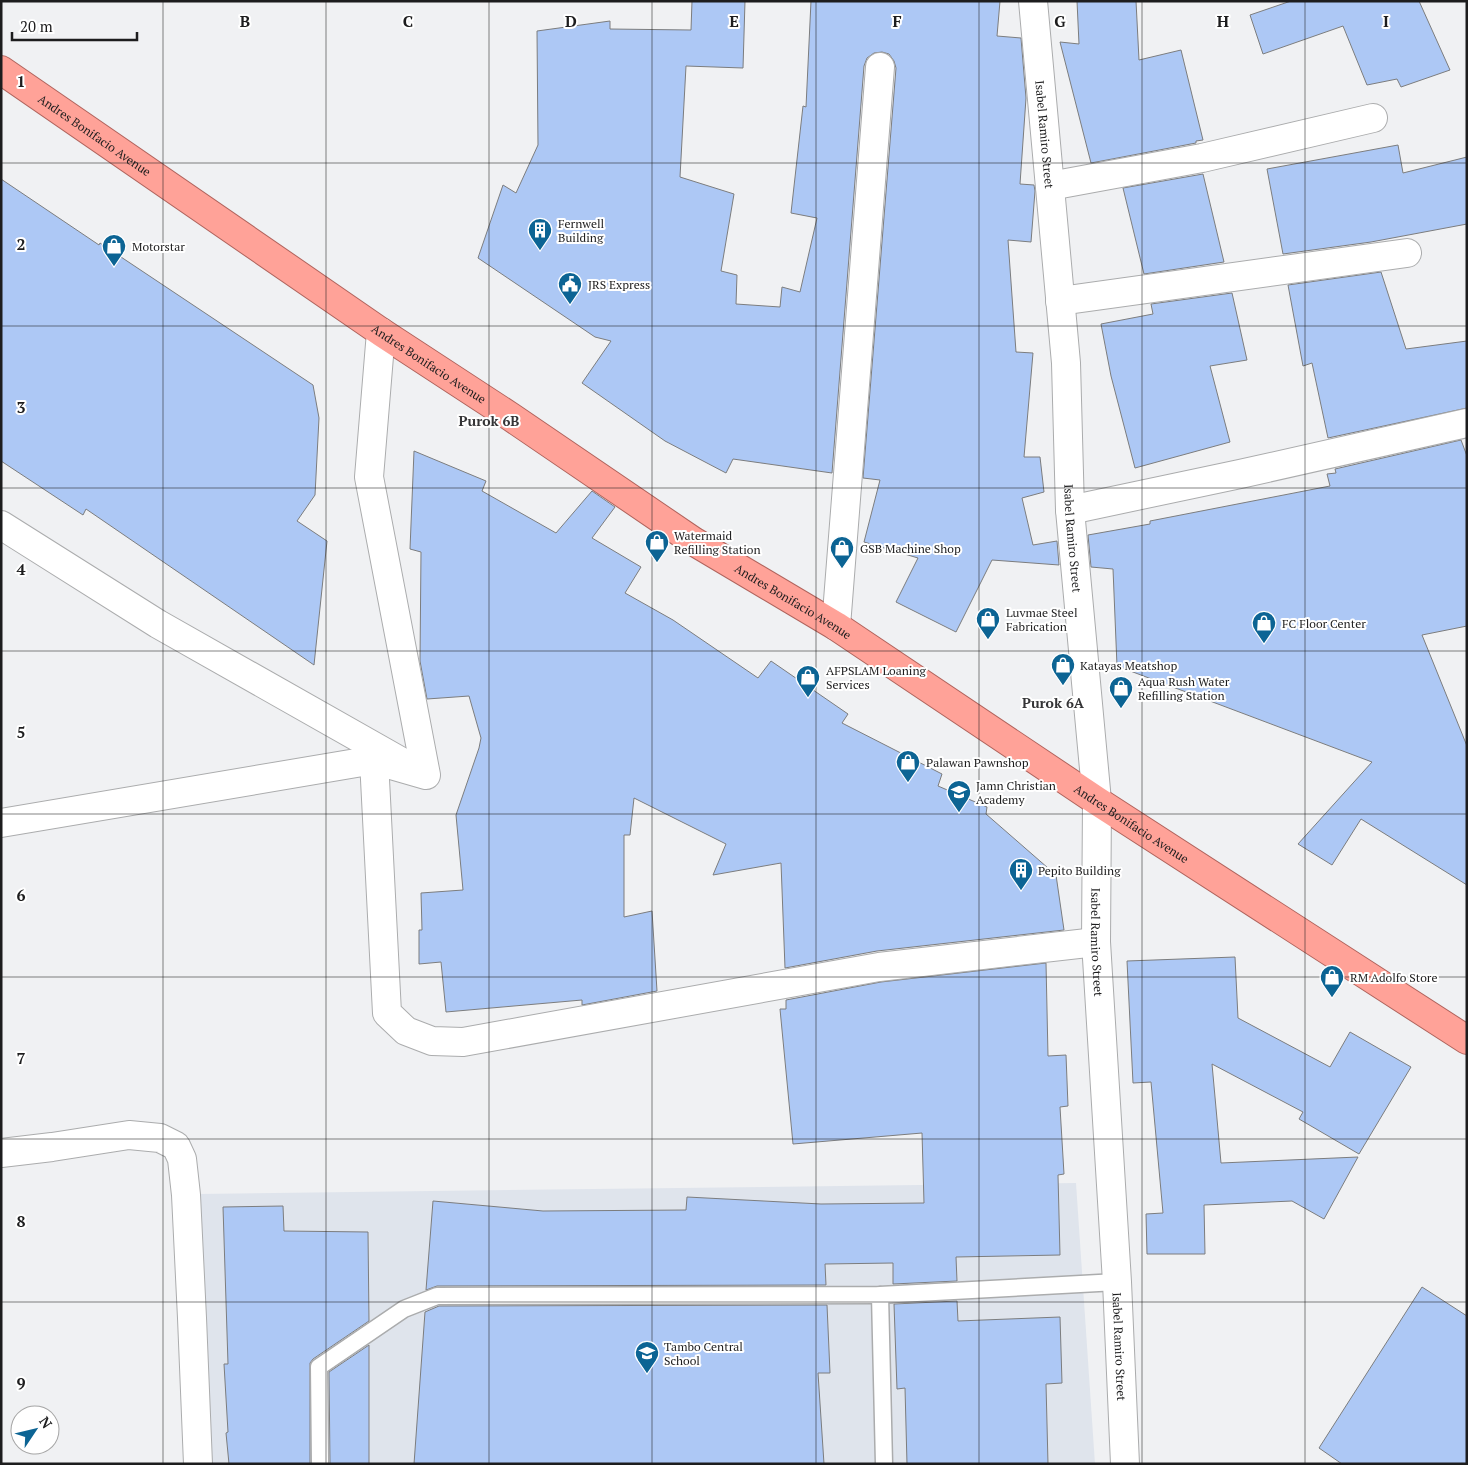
<svg xmlns="http://www.w3.org/2000/svg" width="1468" height="1465" font-family="'PT Serif',serif">
  <style>
    .built { fill: #dfe4ec }
    .building { fill: #adc8f5; stroke: #7c7d7e }
    .lines { fill: none; stroke-linecap: round; stroke-linejoin: round }
    .service-casing { stroke: #abacad; stroke-width: 19 }
    .minor-casing { stroke: #abacad; stroke-width: 30 }
    .tertiary-casing { stroke: #abacad; stroke-width: 30 }
    .trunk-casing { stroke: #b0645d; stroke-width: 30 }
    .service { stroke: #fff; stroke-width: 16 }
    .minor { stroke: #fff; stroke-width: 28 }
    .tertiary { stroke: #fff; stroke-width: 28 }
    .trunk { stroke: #ffa298; stroke-width: 28 }
    .grid { fill: none; stroke: #1d1d1e; stroke-width: 1; stroke-opacity: 0.55 }
    .labels { text-anchor: middle; dominant-baseline: central; stroke-width: 4; stroke-linejoin: round; paint-order: stroke }
    .street-label { font-size: 12px; fill: #1d1d1e; stroke: #fff }
    .poi-label { font-size: 12px; fill: #1d1d1e; stroke: #fff; text-anchor: start }
    .neighbourhood-label { font-size: 14px; font-weight: bold; fill: #343436; stroke: #fff }
    .grid-label { font-size: 16px; text-anchor: middle; font-weight: bold; fill: #1d1d1e; stroke: #fff; stroke-width: 4; stroke-linejoin: round; paint-order: stroke }
  </style>
  <rect width="100%" height="100%" fill="#f0f1f3"/>
  <path class="built" d="M1076,1183L1095,1464H210L197,1194Z"/>
  <g class="building">
    <path d="M692,1H745L743,68L686,66L680,177L734,194L721,271L737,275L736,304L780,307L782,287L800,292L817,218L791,213L803,106L806,107L811,1H1000L997,36L1021,38L1026,98L1020,184L1034,185L1035,191L1031,242L1008,240L1016,352L1033,353L1024,457H1040L1044,492L1022,498L1033,545L1057,541L1059,565L992,560L956,632L896,602L918,558L864,542L880,480L863,478L896,68L894,61L889,54L882,52L874,53L867,58L864,66L832,473L733,459L726,473L665,441L582,383L611,341L595,337L478,258L503,185L516,193L538,145L537,31L610,21V29L691,30Z"/>
    <path d="M1077,1H1136L1139,60L1181,50L1203,140L1196,141V143L1091,163L1060,42L1079,44Z"/>
    <path d="M1291,1H1419L1450,70L1401,87L1397,79L1367,85L1343,26L1263,54L1250,15Z"/>
    <path d="M1398,145L1403,173L1467,157V224L1371,242L1283,254L1267,169Z"/>
    <path d="M1203,174L1224,262L1144,274L1123,188Z"/>
    <path d="M1,179L99,245L100,243L313,385L319,418L315,495L297,521L327,541L314,665L86,509L83,515L1,461Z"/>
    <path d="M1381,272L1406,349L1467,341V408L1328,438L1312,363L1303,366L1288,285Z"/>
    <path d="M1232,293L1247,360L1210,366L1230,442L1135,468L1111,376L1101,324L1153,314L1151,304Z"/>
    <path d="M1461,440L1467,456V626L1422,635L1467,746V885L1361,819L1332,865L1298,844L1372,762L1117,666L1113,569L1091,567L1088,535L1150,524V521L1330,486L1327,474L1336,473L1335,469Z"/>
    <path d="M414,451L486,481L482,491L556,533L592,491L615,507L592,538L641,567L625,593L673,620L758,678L771,661L848,714L842,723L942,774L938,786L987,807L986,814L1056,875L1064,930L877,951L785,968L781,863L713,875L726,844L634,798L630,835H624V917L652,911L657,991L582,1005V1000L446,1012L441,962L419,964V930H422L421,893L463,890L456,815L479,748L481,738L469,696L427,699L420,661L421,552L410,549Z"/>
    <path d="M1235,957L1238,1018L1330,1067L1350,1032L1411,1067L1359,1154L1299,1119L1303,1112L1212,1064L1221,1163L1358,1157L1324,1219L1292,1201L1204,1205L1205,1254H1147L1146,1214L1163,1213L1151,1082L1133,1083L1127,961Z"/>
    <path d="M1046,963L1048,1056L1066,1055L1068,1106L1060,1107L1064,1174L1058,1175L1060,1255L956,1257L957,1281L893,1284V1263L825,1264L826,1285L437,1286L426,1290L433,1201L543,1211L686,1210L687,1197L821,1204L924,1203L922,1133L793,1144L780,1009H786V1000L881,982Z"/>
    <path d="M283,1206L284,1231L368,1232L369,1321L313,1359L310,1363V1464H229L226,1433L228,1432L224,1364H228L223,1207Z"/>
    <path d="M1422,1287L1467,1316V1464H1342L1319,1448Z"/>
    <path d="M957,1301L958,1321L1060,1317L1062,1383L1046,1384L1048,1464H907L905,1388L897,1389L894,1304Z"/>
    <path d="M827,1305L830,1373H818L824,1464H414L425,1312L439,1306Z"/>
    <path d="M369,1345V1464H330L329,1372Z"/>
  </g>
  <g class="lines">
    <g class="service-casing">
      <g id="service">
        <path d="M880,1295L884,1464"/>
        <path d="M320,1464L319,1367L404,1309L437,1296L880,1295L1117,1282"/>
      </g>
    </g>
    <g class="minor-casing">
      <g id="minor">
        <path d="M1050,186L1202,158L1373,118"/>
        <path d="M1060,301L1407,253"/>
        <path d="M1070,510L1240,474L1467,423"/>
        <path d="M1,525L158,624L400,761"/>
        <path d="M836,626L880,67"/>
        <path d="M374,760L387,1013L406,1031L432,1041L463,1042L879,967L1096,942"/>
        <path d="M1,823L374,760L426,775L369,477L381,332"/>
        <path d="M1,1153L52,1147L129,1135L160,1138L176,1146L182,1159L186,1195L192,1318L198,1464"/>
      </g>
    </g>
    <g class="tertiary-casing">
      <g id="tertiary">
        <path id="s1" d="M1033,1L1066,363L1070,510L1097,801L1096,942L1117,1282L1125,1464"/>
      </g>
    </g>
    <g class="trunk-casing">
      <g id="trunk">
        <path id="s2" d="M1,70L381,332L511,417L693,541L836,626L1097,801L1467,1040"/>
      </g>
    </g>
    <use href="#service" class="service"/>
    <use href="#minor" class="minor"/>
    <use href="#tertiary" class="tertiary"/>
    <use href="#trunk" class="trunk"/>
  </g>
  <path class="grid" d="M163,1V1464M326,1V1464M489,1V1464M652,1V1464M816,1V1464M979,1V1464M1142,1V1464M1305,1V1464M1,163H1467M1,326H1467M1,488H1467M1,651H1467M1,814H1467M1,977H1467M1,1139H1467M1,1302H1467"/>
  <defs>
    <g id="building-pin" transform="scale(1.25)"><path d="M0 17L-7.5 6A9.5 9.5 0 1 1 7.5 6Z" fill="#0c6494" stroke="#fff"/><path d="M-4-6H4V6H1V3H-1V6H-4ZM-2.5-4.3h1.7v1.8h-1.7ZM.8-4.3h1.7v1.8H.8ZM-2.5-1h1.7V.8h-1.7ZM.8-1h1.7V.8H.8Z" fill="#fff"/></g>
    <g id="shop-pin" transform="scale(1.25)"><path d="M0 17L-7.5 6A9.5 9.5 0 1 1 7.5 6Z" fill="#0c6494" stroke="#fff"/><path d="M-5-2.5h2.3a2.7 3.5 0 0 1 5.4 0H5L5.5 6h-11ZM-1.5-2.5h3a1.5 2.3 0 0 0-3 0Z" fill="#fff"/></g>
    <g id="civic-pin" transform="scale(1.25)"><path d="M0 17L-7.5 6A9.5 9.5 0 1 1 7.5 6Z" fill="#0c6494" stroke="#fff"/><path d="M-.6-6.5H3V-4.5H.6V-3L4-1V1h2V6H-6V1h2V-1L-.6-3ZM-1.2 2.5V6h2.4V2.5Z" fill="#fff"/></g>
    <g id="school-pin" transform="scale(1.25)"><path d="M0 17L-7.5 6A9.5 9.5 0 1 1 7.5 6Z" fill="#0c6494" stroke="#fff"/><path d="M0-5L7-2L0 1L-7-2ZM-4 1L0 2.5L4 1V4Q0 6-4 4Z" fill="#fff"/></g>
  </defs>
  <g fill-rule="evenodd">
    <use href="#building-pin" x="540" y="230"/>
    <use href="#shop-pin" x="114" y="246"/>
    <use href="#civic-pin" x="570" y="284"/>
    <use href="#shop-pin" x="657" y="542"/>
    <use href="#shop-pin" x="842" y="548"/>
    <use href="#shop-pin" x="988" y="619"/>
    <use href="#shop-pin" x="1264" y="623"/>
    <use href="#shop-pin" x="1063" y="665"/>
    <use href="#shop-pin" x="808" y="677"/>
    <use href="#shop-pin" x="1121" y="688"/>
    <use href="#shop-pin" x="908" y="762"/>
    <use href="#school-pin" x="959" y="792"/>
    <use href="#building-pin" x="1021" y="870"/>
    <use href="#shop-pin" x="1332" y="977"/>
    <use href="#school-pin" x="647" y="1353"/>
  </g>
  <g class="labels">
    <g class="street-label">
      <text stroke="none"><textPath href="#s1" startOffset="134">Isabel Ramiro Street</textPath></text>
      <text stroke="none"><textPath href="#s2" startOffset="114">Andres Bonifacio Avenue</textPath></text>
      <text stroke="none"><textPath href="#s2" startOffset="519">Andres Bonifacio Avenue</textPath></text>
      <text stroke="none"><textPath href="#s1" startOffset="539">Isabel Ramiro Street</textPath></text>
      <text stroke="none"><textPath href="#s2" startOffset="954">Andres Bonifacio Avenue</textPath></text>
      <text stroke="none"><textPath href="#s2" startOffset="1359">Andres Bonifacio Avenue</textPath></text>
      <text stroke="none"><textPath href="#s1" startOffset="944">Isabel Ramiro Street</textPath></text>
      <text stroke="none"><textPath href="#s1" startOffset="1349">Isabel Ramiro Street</textPath></text>
    </g>
    <g class="poi-label">
      <text x="558" y="223">Fernwell<tspan x="558" dy="14">Building</tspan></text>
      <text x="132" y="246">Motorstar</text>
      <text x="588" y="284">JRS Express</text>
      <text x="674" y="535">Watermaid<tspan x="674" dy="14">Refilling Station</tspan></text>
      <text x="860" y="548">GSB Machine Shop</text>
      <text x="1006" y="612">Luvmae Steel<tspan x="1006" dy="14">Fabrication</tspan></text>
      <text x="1282" y="623">FC Floor Center</text>
      <text x="1080" y="665">Katayas Meatshop</text>
      <text x="826" y="670">AFPSLAM Loaning<tspan x="826" dy="14">Services</tspan></text>
      <text x="1138" y="681">Aqua Rush Water<tspan x="1138" dy="14">Refilling Station</tspan></text>
      <text x="926" y="762">Palawan Pawnshop</text>
      <text x="976" y="785">Jamn Christian<tspan x="976" dy="14">Academy</tspan></text>
      <text x="1038" y="870">Pepito Building</text>
      <text x="1350" y="977">RM Adolfo Store</text>
      <text x="664" y="1346">Tambo Central<tspan x="664" dy="14">School</tspan></text>
    </g>
    <g class="neighbourhood-label">
      <text x="489" y="420">Purok 6B</text>
      <text x="1053" y="702">Purok 6A</text>
    </g>
  </g>
  <g class="grid-label">
    <text x="245" y="27">B</text>
    <text x="408" y="27">C</text>
    <text x="571" y="27">D</text>
    <text x="734" y="27">E</text>
    <text x="897" y="27">F</text>
    <text x="1060" y="27">G</text>
    <text x="1223" y="27">H</text>
    <text x="1386" y="27">I</text>
    <text x="21" y="87">1</text>
    <text x="21" y="250">2</text>
    <text x="21" y="413">3</text>
    <text x="21" y="575">4</text>
    <text x="21" y="738">5</text>
    <text x="21" y="901">6</text>
    <text x="21" y="1064">7</text>
    <text x="21" y="1227">8</text>
    <text x="21" y="1389">9</text>
  </g>
  <rect width="1468" height="1465" fill="none" stroke="#1d1d1e" stroke-width="5"/>
  <g transform="translate(35 1430) rotate(55)"><circle r="24" fill="#ffffff" stroke="#a5a5a5"/>
  <path d="M0-4L9 19L0 12L-9 19Z" fill="#0c6494"/>
  <text y="-8" font-size="14" font-weight="bold" text-anchor="middle" fill="#1d1d1e">N</text>
  </g>
  <path d="M12 32v8h125v-8" fill="none" stroke="#1d1d1e" stroke-width="2.5"/>
  <text x="20" y="32" font-size="15" fill="#1d1d1e" stroke="#ffffff" stroke-width="4" paint-order="stroke">20 m</text>
</svg>
